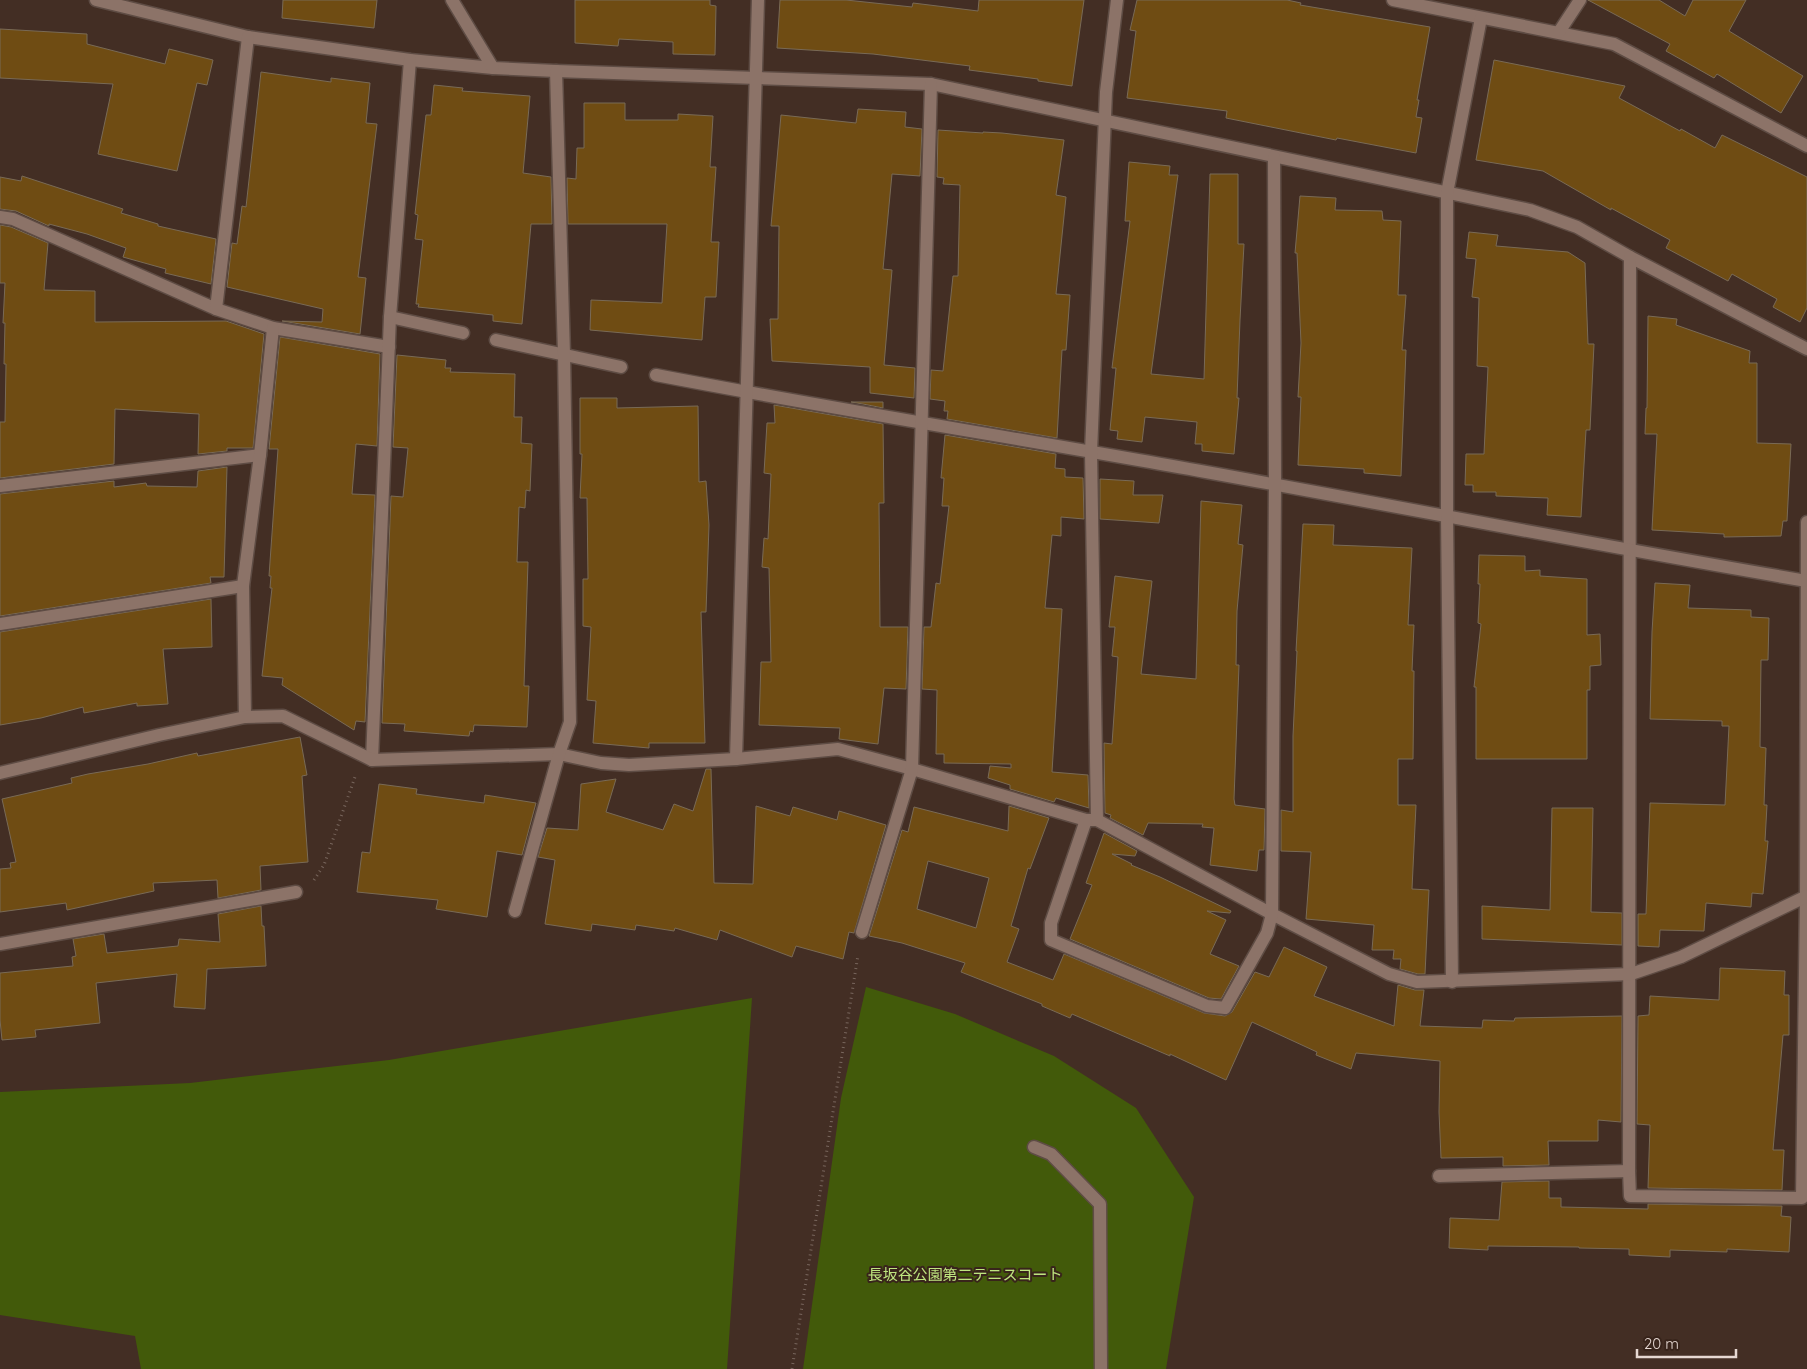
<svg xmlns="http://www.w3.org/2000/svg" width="1807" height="1369" font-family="Quicksand,'Noto Sans JP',sans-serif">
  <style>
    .green { fill: #425a0a }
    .building { fill: #6f4c13; stroke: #796a56; fill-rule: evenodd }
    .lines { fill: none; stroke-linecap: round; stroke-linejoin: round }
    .minor-casing { stroke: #5e4c44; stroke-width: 15 }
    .path { stroke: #78665d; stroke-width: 3; stroke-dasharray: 1 4; stroke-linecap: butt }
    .minor { stroke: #8c7368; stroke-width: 12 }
    .labels { text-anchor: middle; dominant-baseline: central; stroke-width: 4; stroke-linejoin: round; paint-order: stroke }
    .park-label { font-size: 15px; fill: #bee57f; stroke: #38241b }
  </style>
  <rect width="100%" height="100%" fill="#432e24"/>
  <g class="green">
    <path d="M866,987L955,1014L1054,1056L1136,1108L1194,1197L1166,1369H803L841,1098Z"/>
    <path d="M752,998L727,1369H141L135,1336L0,1315V1092L190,1083L389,1060Z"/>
  </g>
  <g class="building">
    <path d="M283,0H377L374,28L282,18Z"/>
    <path d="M575,0H710V5L716,6L715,55L673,54V42L619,39L618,46L575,43Z"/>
    <path d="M780,0H846L912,7L913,3L978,11L979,0H1084L1072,86L1038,81V79L969,70L970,66L873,54L777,48Z"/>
    <path d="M1137,0H1287L1301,3L1300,5L1430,27L1417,100H1419L1416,117L1422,118L1416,153L1337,138L1336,140L1226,118L1227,111L1127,98L1136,31L1130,30Z"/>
    <path d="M1588,0H1659L1685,16L1693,0H1746L1729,31L1803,76L1781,113L1717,74L1714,78L1666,51L1670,44Z"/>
    <path d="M0,29L87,34V44L165,64L169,49L213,60L207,85L197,83L177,171L98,154L113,84L0,78Z"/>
    <path d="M1494,60L1625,86L1619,98L1680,131L1681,129L1715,148L1722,135L1807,177V308L1800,322L1773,307L1777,299L1732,274L1728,281L1666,248L1670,240L1611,208V210L1543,171L1476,160Z"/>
    <path d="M261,72L331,82V78L370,83L366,123L377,124L358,277L366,278L360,334L282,321L322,322L323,309L227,287L232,243L237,244L242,206L246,207Z"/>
    <path d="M434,85L463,88L462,91L530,96L523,173L551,177L552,224H531L522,324L493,321V315L418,307L419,304H416L423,240L415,239L418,215L415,214L426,115H431Z"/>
    <path d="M584,103H625V120H678V114L713,116L710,167H716L711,242H719L716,297H705L702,340L590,330L591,300L662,303L667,224H568L567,178L576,179L577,148H584Z"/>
    <path d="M858,109L906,112L905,127L922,129L920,176L892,174L883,269L892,270L884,365L915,368L914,398L870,393V367L772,361L770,319H778L779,226H771L781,115L856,123Z"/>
    <path d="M938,130L983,133V132L1002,133L1064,140L1056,195L1066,197L1056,294L1070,295L1066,350H1062L1057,438L947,419L948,411H944L945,401L930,399L931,370L943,371L953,276H958L960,185L943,184L944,178L937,177Z"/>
    <path d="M1129,162L1170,166L1169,175H1178L1151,374L1204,379L1210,174H1238V244H1244L1240,320L1237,398H1239L1234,454L1202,451V444H1195L1197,422L1145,417L1142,442L1117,439L1118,431L1110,430L1116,368H1112L1130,221H1125Z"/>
    <path d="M22,176L123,209L121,213L158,224V226L216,239L211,284L165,273L166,269L123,257L126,248L87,234L49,224V226L16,211L0,209V177L21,181Z"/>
    <path d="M1300,196L1336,198L1335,210L1382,211L1383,220L1401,221L1398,295H1406L1402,350H1406L1401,476L1364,473V469L1298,465L1301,397H1298L1301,343L1297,253H1295Z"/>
    <path d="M0,225L11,227L48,243L44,290L95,291V322L226,321L264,334L253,448H227V451L198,454L199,414L115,409L114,464L0,478V422H5L6,364H4L5,323H3L5,283H0Z"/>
    <path d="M1469,232L1498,235L1496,246L1568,252L1585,263L1588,344H1594L1590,430H1586L1581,517L1547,515L1548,498L1496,496V492H1473V485H1465L1466,454H1484L1488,367L1477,366L1479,298L1472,297L1476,259L1466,258Z"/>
    <path d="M1648,316L1677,319L1676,325L1750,351L1749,363H1757V443L1791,444L1787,521H1783L1781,536L1724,537V534L1652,530L1657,434H1645L1646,408H1647Z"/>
    <path d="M280,337L380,354L377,446L356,444L352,494L375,495L365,722L356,721L354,730L282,685L283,678L262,676L272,588H270L271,576H269L278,449H269Z"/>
    <path d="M397,355L446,360L445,368H451L450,372L515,374L514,417H522L521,443L532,444L530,491L526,490L525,508L519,507L517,562H528L524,686H529L527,727L474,725L473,732L470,731L469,736L404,731L405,724L382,723L391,496L403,497L408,448L393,447Z"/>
    <path d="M580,398H617V408L698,406L699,482L706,481L709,525L706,612H701L705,743H649V748L593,743L596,701L587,700L591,627L583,626V579H588L587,498H580L582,454H580Z"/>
    <path d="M851,402H883V408L863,404Z"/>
    <path d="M774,405L883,424L884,503H879L880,627H908L906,689L884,688L878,744L839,739L840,728L759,725L761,662H771L769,568L762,567L764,538L768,539L771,474L764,473L767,423H775Z"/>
    <path d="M945,435L1056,454L1055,468L1065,469V477L1083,478L1084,519L1061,517V536L1052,535L1045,608L1062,609L1052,772L1088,775L1089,808L1056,798L1054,802L1010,789V785L988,778L990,766L1011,768V764L944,763V754H936L937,690L922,689L924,627H931L936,583L940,584L949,506H942L944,478H941Z"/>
    <path d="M227,467L224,577H210L211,583L0,616V494L114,481V487L146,483L147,486L197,487L198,471Z"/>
    <path d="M1100,479L1134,481L1133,495H1163L1159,523L1100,519Z"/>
    <path d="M1201,501L1242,505L1238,544L1243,545L1237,611L1236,665H1239L1234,799L1235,805L1265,809L1264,850H1259L1257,871L1210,865L1214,828L1202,827L1203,824L1148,823L1143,835L1110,818L1111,815L1105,813L1104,743L1112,744L1118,657L1112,656L1115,627H1109L1115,576L1152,581L1141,674L1196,679Z"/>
    <path d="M1303,524L1334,525L1333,545L1412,548L1408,625H1414L1412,671H1414L1413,759H1398V805H1416L1412,889L1429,890L1425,974H1418L1400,969L1401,959H1393L1394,950H1372L1374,925L1306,919L1311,852L1281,851V810L1293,812V736L1297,651H1296Z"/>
    <path d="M1479,555L1525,556V571L1540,570V576L1587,579V635L1600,634L1601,665L1590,666V690H1587V759H1476V687H1474L1481,624L1478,623L1480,584H1478Z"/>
    <path d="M1655,583L1690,585L1688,608L1751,610V617L1769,618L1768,660H1761L1760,747L1766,748L1764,805H1767L1765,841H1768L1763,894L1752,893L1751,907L1706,903L1704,931L1660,930L1659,947L1638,946V914H1646L1650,803L1725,805L1729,726H1722V721L1650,719L1652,632Z"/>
    <path d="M211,599L212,647L163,649L168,704L137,706V703L84,713L83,707L41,718L0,725V632Z"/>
    <path d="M300,737L307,775L302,776L308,862L260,866L261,890L218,898L217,880L153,883L154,891L67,910L66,903L0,912V869L11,868L10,863L16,862L2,799L72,783L71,778L88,774L148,764L197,753L198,756Z"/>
    <path d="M706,769H711L714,883L753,884L756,806L790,816L793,807L837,820L839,811L886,825L854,933L849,932L843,959L796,946L792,957L720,930L717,940L675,928L674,931L636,925L635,930L592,924L591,931L545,924L555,860L538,857L547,828L578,830L581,784L616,779L606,812L663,830L674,804L693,811Z"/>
    <path d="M379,784L417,789L416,794L484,803L485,795L536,803L522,855L497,851L487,917L436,909L438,900L357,892L362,852L370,853Z"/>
    <path d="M1009,806L1049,818L1030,869L1028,868L1011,926L1019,929L1007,962L1053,980L1064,954L1204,1013L1225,1016L1232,1012L1255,972L1269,977L1284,947L1327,967L1314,996L1394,1026L1398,985L1415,990H1424L1420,1026L1482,1028L1483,1020L1514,1021L1515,1018L1622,1016L1621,1122L1598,1120V1141H1548L1549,1165L1503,1166V1157L1441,1158L1439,1112L1440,1061L1356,1053L1351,1069L1316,1055L1317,1052L1252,1022L1226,1080L1170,1054V1056L1072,1014L1070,1018L1042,1006V1004L961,972L965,963L902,943L869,936L902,830L908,832L914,807L1008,831ZM928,861L989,878L976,928L917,909Z"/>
    <path d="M1552,808H1593L1591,912L1622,913V945L1482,939V906L1550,910Z"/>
    <path d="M1104,833L1137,851L1135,856L1112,854L1132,864L1131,865L1160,877L1231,911L1230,913L1207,911L1226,920L1210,954L1239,966L1221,999L1209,998L1070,939L1092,885L1086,883Z"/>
    <path d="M261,906L262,926H264L266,966L207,969L205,1009L174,1007L177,974L96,983L100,1023L35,1030L36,1037L2,1040L0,1020V973L73,966L72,957L76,956L73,939L104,934L107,953L178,946L179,939L220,942L218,914Z"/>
    <path d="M1720,968L1785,971L1784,995H1789V1035H1783L1773,1150H1784L1782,1190L1648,1188L1650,1125L1637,1124L1638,1016L1649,1015L1650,996L1719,1000Z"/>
    <path d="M1549,1181V1198H1561V1207L1648,1209V1204L1782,1206L1781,1216L1791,1217L1789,1252L1727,1249V1252L1670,1250V1257L1629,1255V1249L1579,1248V1247L1488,1246V1250L1449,1248L1450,1218L1499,1220L1502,1182Z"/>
  </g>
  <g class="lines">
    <g class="minor-casing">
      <g id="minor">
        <path d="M96,0L248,37L410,60L493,68L556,71L931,84L1530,210L1577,227L1630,257L1807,349"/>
        <path d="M452,0L493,68"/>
        <path d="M1393,0L1614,44L1807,146"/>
        <path d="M1559,32L1580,0"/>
        <path d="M0,217L13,219L216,309L273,328L389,347"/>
        <path d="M1630,257C1629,561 1632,866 1629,1171L1630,1196L1802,1198L1806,896L1807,522"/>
        <path d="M216,309L248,37"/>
        <path d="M390,317L463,333"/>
        <path d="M496,340L621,367"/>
        <path d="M656,375C838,410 1022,439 1206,472C1406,508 1606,547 1807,581"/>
        <path d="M0,486L260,455"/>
        <path d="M0,624L243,586"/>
        <path d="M245,717L243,586L260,455L273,328"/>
        <path d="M736,759L758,0"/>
        <path d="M372,760L390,317L410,60"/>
        <path d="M0,773L159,735L245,717L283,716L372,760L559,754L601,763L629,765L736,759L838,749L912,769L1086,820H1097L1272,914L1389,974L1417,982L1631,974L1681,957L1807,896"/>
        <path d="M1086,820L1051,923V940L1207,1006L1225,1008L1267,933L1272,914L1275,484L1274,157"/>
        <path d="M1097,820L1091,452L1106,92L1117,0"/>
        <path d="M515,911L559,754L570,722L564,354L556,71"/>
        <path d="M862,932L912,769L931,84"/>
        <path d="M0,944L296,892"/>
        <path d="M1452,982L1447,516V193L1481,18"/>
        <path d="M1034,1147L1051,1154L1100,1204L1101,1369"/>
        <path d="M1439,1176L1629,1171"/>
      </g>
    </g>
    <g class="path">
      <path d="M314,880L324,865L355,777"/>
      <path d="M792,1369L858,955"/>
    </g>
    <use href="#minor" class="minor"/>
  </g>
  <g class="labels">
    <g class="park-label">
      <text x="965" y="1274">長坂谷公園第二テニスコート</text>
    </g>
  </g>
  <path d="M1637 1349v8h99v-8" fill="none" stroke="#e6d8d2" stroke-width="2.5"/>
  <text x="1644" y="1349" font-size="15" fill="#e6d8d2" stroke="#38241b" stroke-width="4" paint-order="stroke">20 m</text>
</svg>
